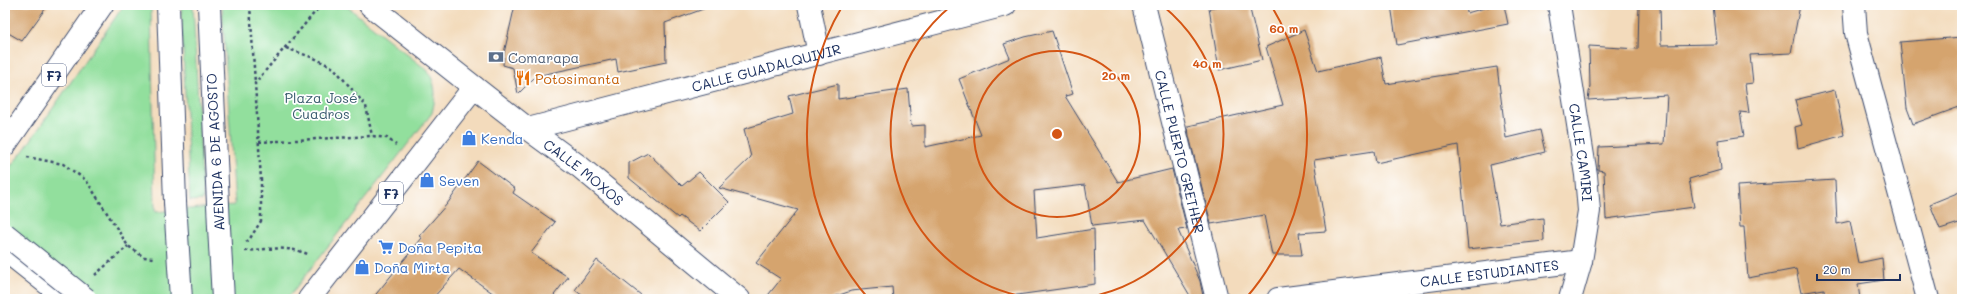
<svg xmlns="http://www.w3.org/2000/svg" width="1967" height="304" font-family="Mali,sans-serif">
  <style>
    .green { fill: #92df9d; stroke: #56877e }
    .building { fill: #d5a46e }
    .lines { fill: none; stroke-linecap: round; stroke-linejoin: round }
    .minor-casing { stroke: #3b496c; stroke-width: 24 }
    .major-casing { stroke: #3b496c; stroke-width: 24 }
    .path { stroke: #3b496c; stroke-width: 2.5; stroke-dasharray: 3 3; stroke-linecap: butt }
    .minor { stroke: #fff; stroke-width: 22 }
    .major { stroke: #fff; stroke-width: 22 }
    .major-bridge-casing { stroke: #3b496c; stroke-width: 24; stroke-linecap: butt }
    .major-bridge { stroke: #fff; stroke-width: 22 }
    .ring { fill: none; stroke: #d45514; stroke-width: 2 }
    .labels { text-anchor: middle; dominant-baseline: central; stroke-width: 3.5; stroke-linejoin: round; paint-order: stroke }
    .shield { fill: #fff; stroke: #5f6d8e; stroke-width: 1 }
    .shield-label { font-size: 13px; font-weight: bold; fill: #1b2f5e }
    .service-label { font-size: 14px; fill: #4e5e75; stroke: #fff; text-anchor: start }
    .street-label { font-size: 14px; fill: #1b2f5e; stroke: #fff }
    .food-label { font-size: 14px; fill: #c56008; stroke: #fff; text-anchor: start }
    .park-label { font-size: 14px; fill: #395b6e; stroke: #fff }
    .shop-label { font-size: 14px; fill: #366cbe; stroke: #fff; text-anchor: start }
    .centre { fill: #d45514; stroke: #fff; stroke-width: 2 }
    .ring-label { font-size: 12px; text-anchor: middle; font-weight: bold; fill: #d45514; stroke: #fff; stroke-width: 3.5; stroke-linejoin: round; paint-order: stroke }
  </style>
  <rect width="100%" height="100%" fill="#fff"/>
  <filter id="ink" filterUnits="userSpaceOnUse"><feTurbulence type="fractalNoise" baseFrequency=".025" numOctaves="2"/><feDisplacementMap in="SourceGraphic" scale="8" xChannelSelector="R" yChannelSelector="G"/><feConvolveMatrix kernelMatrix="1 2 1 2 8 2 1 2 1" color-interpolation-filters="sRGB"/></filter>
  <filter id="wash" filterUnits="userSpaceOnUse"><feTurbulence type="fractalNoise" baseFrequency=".012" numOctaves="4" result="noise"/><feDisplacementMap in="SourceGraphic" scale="16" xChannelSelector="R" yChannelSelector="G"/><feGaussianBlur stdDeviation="0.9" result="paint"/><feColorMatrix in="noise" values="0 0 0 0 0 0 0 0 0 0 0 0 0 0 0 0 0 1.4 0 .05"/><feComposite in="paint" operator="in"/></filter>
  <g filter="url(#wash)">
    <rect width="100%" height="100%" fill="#f3dbbc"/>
    <g class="green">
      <path d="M124,5H151L155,212L235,205L222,5H345L428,71C437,87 436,96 432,113L287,299H54L5,261V173L24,150Z"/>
      <path d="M181,5H193L203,200L190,201Z"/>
    </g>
    <g id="blocks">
      <g class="building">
        <path d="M5,5H48L22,41L5,31Z"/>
        <path d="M515,5H706V8L665,23L666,62L618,72L616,59L536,76L518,94L513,68L503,65L504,53Z"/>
        <path d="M1223,5H1249L1262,60L1219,70L1209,8Z"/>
        <path d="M1391,5H1466L1467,13L1495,5H1504L1508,24L1397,45Z"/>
        <path d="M1639,5H1660L1661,45L1717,44L1713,5H1800L1791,53L1750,55L1753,83L1745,84L1749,113L1740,112L1744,136L1718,140L1721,170L1689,179L1694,207L1606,219L1604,171L1598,170L1599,147L1664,144L1667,95L1588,100L1590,86L1589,46L1638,49Z"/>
        <path d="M1304,30L1318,71L1381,57L1386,84L1497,67L1506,138L1540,130L1545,152L1490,165L1500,224L1543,218L1544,241L1468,249L1458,145L1376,163L1374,151L1314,160L1326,231L1299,233L1302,255H1272L1264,215L1211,224L1189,136L1188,126L1283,105L1266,47Z"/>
        <path d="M1052,31L1073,94L1065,96L1118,182L1172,169L1187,229L1178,230L1200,281L1203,296L1198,299H1192L1145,220L1092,226L1085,185L1034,191L1037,238L1094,229L1095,284L989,299H893L892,287L851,291L828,299H765L781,279L756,263L798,210L719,188L751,157L744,129L793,114L789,96L838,84V99L908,89L911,126L925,125V147L981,135L959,79L1010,58L1004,44L1025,37Z"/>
        <path d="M1962,37V106L1913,124L1907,108L1900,42Z"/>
        <path d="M1835,90L1844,135L1798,148L1795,127L1802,125L1795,100Z"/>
        <path d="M648,153L682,186L699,172L729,202L700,231L680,216L678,218L629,178V163Z"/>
        <path d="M478,161L515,189L513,193L555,222L531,253L568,277L551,299H501L459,269L432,299H372L422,238L419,236L447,204Z"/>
        <path d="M1835,180L1837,224L1850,221L1858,263L1882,258L1884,280L1858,284L1860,299H1825L1824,289L1801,293L1796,269L1748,278L1744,227H1740L1737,186Z"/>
        <path d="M1962,191V222L1940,229L1930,204Z"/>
        <path d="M597,260L646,299H587L575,290Z"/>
      </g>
    </g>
  </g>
  <g filter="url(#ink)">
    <use href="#blocks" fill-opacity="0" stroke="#3b496c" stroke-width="1"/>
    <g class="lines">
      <g class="minor-casing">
        <g id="minor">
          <path d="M809,5L819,54"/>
          <path id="s1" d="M1144,5L1217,299"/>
          <path id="s2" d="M1559,5L1586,175L1589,211L1581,261L1570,299"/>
          <path d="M1854,5L1856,33L1928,299"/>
          <path id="s3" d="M474,87L528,129L580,167L739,299"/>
          <path id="s4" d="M528,129L1005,5"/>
          <path id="s5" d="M1278,299L1581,261"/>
        </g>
      </g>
      <g class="major-casing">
        <g id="major">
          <path d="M168,5L175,202"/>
          <path d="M209,5L219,227"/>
          <path d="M5,145L102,5"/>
          <path d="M5,250L67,299"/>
          <path d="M309,299L474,87L370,5"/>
        </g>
      </g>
      <g class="path">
        <path d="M250,5L255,83"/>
        <path d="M286,48L314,58L334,68L366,106L372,136"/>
        <path d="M259,142L372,136L387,138L396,145"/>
        <path d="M27,157L63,164L86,180L128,246L144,257L153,258"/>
        <path d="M246,242L249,240L261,221V180L255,83L321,5"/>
        <path d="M245,251C269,249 287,245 310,255"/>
        <path d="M95,275L128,246"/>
      </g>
      <use href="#minor" class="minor"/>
      <use href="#major" class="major"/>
      <g class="major-bridge-casing">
        <g id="major-bridge">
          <path d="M175,202L181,299"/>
          <path d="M219,227L223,299"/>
          <path d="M5,234L86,299"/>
        </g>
      </g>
      <use href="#major-bridge" class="major-bridge"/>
    </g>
  </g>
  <g class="ring">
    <circle cx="1057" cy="134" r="83"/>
    <path d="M1038 299A166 166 0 0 1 951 6M1163 6A166 166 0 0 1 1076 299"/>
    <path d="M868 298A250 250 0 0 1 843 5M1271 5A250 250 0 0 1 1246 298"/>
  </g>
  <defs>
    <g id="bank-bare" transform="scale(1.2)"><path d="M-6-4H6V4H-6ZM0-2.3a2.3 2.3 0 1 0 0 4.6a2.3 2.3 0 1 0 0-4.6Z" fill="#5c6f8a" stroke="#fff" stroke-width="2.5" paint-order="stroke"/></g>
    <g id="restaurant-bare" transform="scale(1.2)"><path d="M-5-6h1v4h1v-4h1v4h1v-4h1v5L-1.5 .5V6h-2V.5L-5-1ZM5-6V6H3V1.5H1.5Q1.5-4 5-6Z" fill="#e8710a" stroke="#fff" stroke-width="2.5" paint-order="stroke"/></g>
    <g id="shop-bare" transform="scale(1.2)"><path d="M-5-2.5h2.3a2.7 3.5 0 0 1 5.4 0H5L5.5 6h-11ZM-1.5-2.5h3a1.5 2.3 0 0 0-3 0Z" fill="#3f7fe0" stroke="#fff" stroke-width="2.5" paint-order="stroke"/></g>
    <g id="supermarket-bare" transform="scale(1.2)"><path d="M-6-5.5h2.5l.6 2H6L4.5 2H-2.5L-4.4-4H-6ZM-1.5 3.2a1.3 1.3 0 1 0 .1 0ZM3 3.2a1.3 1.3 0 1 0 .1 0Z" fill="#3f7fe0" stroke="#fff" stroke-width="2.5" paint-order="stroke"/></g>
  </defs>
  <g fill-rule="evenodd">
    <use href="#bank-bare" x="496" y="57"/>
    <use href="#restaurant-bare" x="523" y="78"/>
    <use href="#shop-bare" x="469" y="138"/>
    <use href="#shop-bare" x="427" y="180"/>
    <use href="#supermarket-bare" x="386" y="247"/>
    <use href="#shop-bare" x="362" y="267"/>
  </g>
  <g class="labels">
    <g class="shield">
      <rect x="42" y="64" width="24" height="22" rx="3"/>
      <rect x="379" y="182" width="24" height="22" rx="3"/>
    </g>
    <g class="shield-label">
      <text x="54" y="75">F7</text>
      <text x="391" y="193">F7</text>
    </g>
    <g class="service-label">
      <text x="508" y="57">Comarapa</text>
    </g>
    <g class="street-label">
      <text stroke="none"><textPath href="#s4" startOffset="246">CALLE GUADALQUIVIR</textPath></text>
      <text transform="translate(215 152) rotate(-93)">AVENIDA 6 DE AGOSTO</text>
      <text stroke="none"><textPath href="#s1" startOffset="151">CALLE PUERTO GRETHER</textPath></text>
      <text stroke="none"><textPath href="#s2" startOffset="149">CALLE CAMIRI</textPath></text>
      <text stroke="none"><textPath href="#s3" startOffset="139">CALLE MOXOS</textPath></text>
      <text stroke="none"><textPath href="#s5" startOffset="213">CALLE ESTUDIANTES</textPath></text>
    </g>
    <g class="food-label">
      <text x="535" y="78">Potosimanta</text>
    </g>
    <g class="park-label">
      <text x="321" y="97">Plaza José<tspan x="321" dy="16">Cuadros</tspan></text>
    </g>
    <g class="shop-label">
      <text x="481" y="138">Kenda</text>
      <text x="439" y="180">Seven</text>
      <text x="398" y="247">Doña Pepita</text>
      <text x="374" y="267">Doña Mirta</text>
    </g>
  </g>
  <circle cx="1057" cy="134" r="6" class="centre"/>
  <g class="ring-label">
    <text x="1284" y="33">60 m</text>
    <text x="1207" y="68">40 m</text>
    <text x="1116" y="80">20 m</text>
  </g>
  <rect width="1967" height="304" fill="none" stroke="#fff" stroke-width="20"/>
  <path d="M1817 274v6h83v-6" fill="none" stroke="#1b2f5e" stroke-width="2"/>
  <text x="1823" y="274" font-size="12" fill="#1b2f5e" stroke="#ffffff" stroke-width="3" paint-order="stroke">20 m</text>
</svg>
